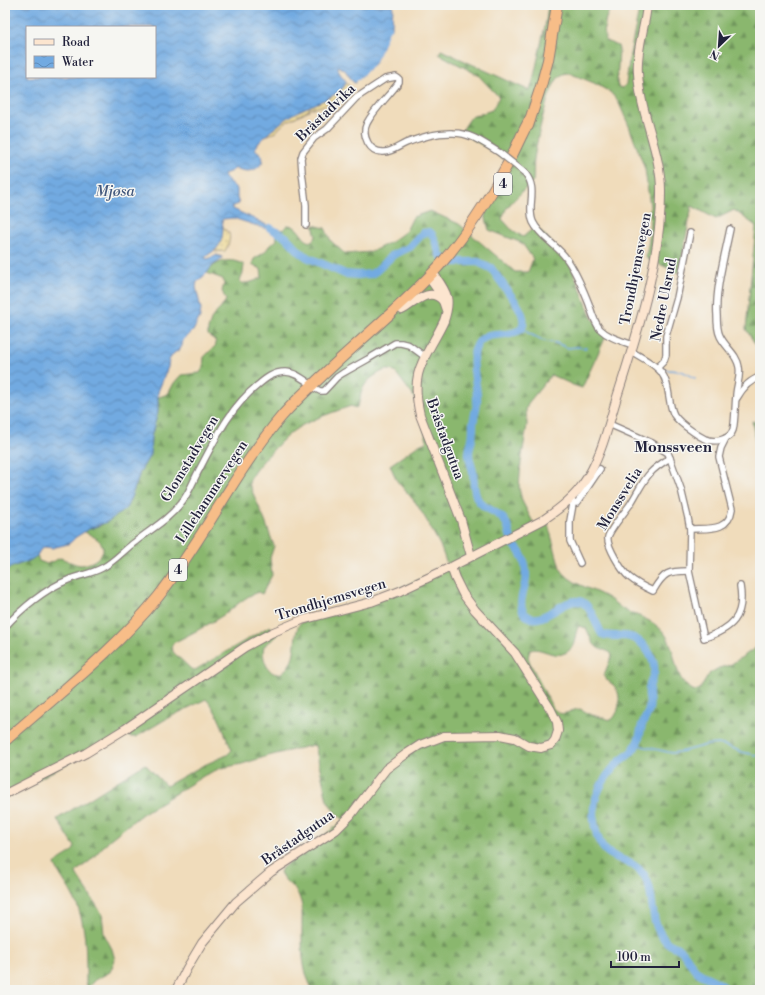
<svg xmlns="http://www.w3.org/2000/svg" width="765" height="995" font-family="'Libre Bodoni',serif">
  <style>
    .forest { fill: url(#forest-firs); stroke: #566c54; fill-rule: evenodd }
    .sand { fill: url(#sand-dots); stroke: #887e6c }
    .water { fill: url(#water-waves); stroke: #4a668e; fill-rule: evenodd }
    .pier { fill: #f0dcbb }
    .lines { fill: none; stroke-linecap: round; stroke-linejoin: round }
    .stream { stroke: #72aae1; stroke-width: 1.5 }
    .river { stroke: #72aae1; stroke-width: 8 }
    .street-casing { stroke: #897f7b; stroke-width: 8 }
    .secondary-casing { stroke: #897f7b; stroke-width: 10 }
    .highway-casing { stroke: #897f7b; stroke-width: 12 }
    .street { stroke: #fff; stroke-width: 5.5 }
    .secondary { stroke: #fce5cf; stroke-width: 8 }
    .highway { stroke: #f7bd88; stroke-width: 10 }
    .street-bridge-casing { stroke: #897f7b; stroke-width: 8; stroke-linecap: butt }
    .street-bridge { stroke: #fff; stroke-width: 5.5 }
    .labels { text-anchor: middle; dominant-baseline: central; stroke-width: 3; stroke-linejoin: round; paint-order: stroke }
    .shield { fill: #f6f6f2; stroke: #626272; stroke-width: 1 }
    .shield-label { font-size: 13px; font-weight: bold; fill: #22223b }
    .street-label { font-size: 14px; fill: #22223b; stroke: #f6f6f2 }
    .water-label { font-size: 15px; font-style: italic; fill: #42587d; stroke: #f6f6f2 }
    .neighbourhood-label { font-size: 15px; font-weight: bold; fill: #22223b; stroke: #f6f6f2 }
  </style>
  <defs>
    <pattern id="forest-firs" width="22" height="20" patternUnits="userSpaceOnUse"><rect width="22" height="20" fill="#8ab76e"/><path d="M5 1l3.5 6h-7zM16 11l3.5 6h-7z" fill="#70945c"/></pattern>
    <pattern id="sand-dots" width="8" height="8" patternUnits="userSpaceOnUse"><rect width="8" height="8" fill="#eeda9e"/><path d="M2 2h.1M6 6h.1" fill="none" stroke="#ccbb89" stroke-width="1.8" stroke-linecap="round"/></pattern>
    <pattern id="water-waves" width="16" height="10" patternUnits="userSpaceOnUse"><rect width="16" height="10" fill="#72aae1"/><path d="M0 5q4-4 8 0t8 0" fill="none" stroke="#5d8ab8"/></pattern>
  </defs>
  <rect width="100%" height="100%" fill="#f6f6f2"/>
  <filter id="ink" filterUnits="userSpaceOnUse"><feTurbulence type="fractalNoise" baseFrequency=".025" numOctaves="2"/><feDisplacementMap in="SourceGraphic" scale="8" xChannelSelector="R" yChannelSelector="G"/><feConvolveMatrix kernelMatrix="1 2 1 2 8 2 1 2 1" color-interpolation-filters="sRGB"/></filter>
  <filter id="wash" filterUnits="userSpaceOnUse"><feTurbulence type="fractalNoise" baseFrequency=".012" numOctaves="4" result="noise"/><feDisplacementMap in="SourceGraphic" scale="16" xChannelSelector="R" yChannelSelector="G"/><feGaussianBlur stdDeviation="0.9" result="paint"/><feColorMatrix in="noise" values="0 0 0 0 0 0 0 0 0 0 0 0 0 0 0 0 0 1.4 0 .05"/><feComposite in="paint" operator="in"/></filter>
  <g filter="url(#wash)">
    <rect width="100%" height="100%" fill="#f0dcbb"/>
    <g class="forest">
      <path d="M548,5H624L620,10H610C604,18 603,32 606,41L618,46L619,50L617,82L618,87L623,88L626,84L630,54L640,5H760V357L757,347L746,329L756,226L734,210L716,219L692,206L679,273L655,262L647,259L646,257L649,240L650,206L645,169L629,126L618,101L610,92L594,83L569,73C565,73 563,74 560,76C547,88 537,140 534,159C533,166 534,174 533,181L512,202L506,209L502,219L511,229L523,237L536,226L569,261L592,318L607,334L582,388L573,385L551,375L529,402L526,409L527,425L521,462L519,488L522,501L534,524L545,523L548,524L560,568C569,584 591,588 606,597C614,601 618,607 626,611C641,617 655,621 665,634C678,652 672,682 695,691L700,689L710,673L719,668L730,665L760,645V990H313C301,969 302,947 302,923C302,915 303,907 300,899C297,887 284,883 280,872L282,868L344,820L334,811L327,800L316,750L315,746L313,745L268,756L242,764L221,768L205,775L142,814L109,840L91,860L77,871L76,873L77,875L102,914L104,934L112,949L115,960L110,972L95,980L88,987L86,983C86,952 87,922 72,894C68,886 58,873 55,865C60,856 71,856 75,847L57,819L145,764L166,786L202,766L227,755L232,750C224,734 219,712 206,699L166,719L136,737H131L122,734L5,797V570L37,556L39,561L47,564L60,558C68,560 74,565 82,565C92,564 109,554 101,543C98,538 90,535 85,532L89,529L100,526L129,502L137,482L140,472L150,455L151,437L158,412L157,397H159L168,394L174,383L181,375L200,373L203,368L204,357L216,345L215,340L208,335V329L211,320L213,316L221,308L226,300L222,291L224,284L223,279L207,273C216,260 231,257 244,265L243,273L240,280L241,283C247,284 257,281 262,277L261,269L252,264L254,259L265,252L269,246L277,240L276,235L270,230L271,227L283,230L287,225C299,225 300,237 309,242L313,240L316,236L313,225L325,228L331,241L345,254L371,252L391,242L406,231L413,217L430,211L459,224L515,272H528L533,259L522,243L489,230L485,214L511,163L461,132L471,117L492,110L499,97L478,75L439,54L441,50L528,90L530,89L533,81L546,21ZM385,370H391L396,373L415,398L427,440L426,442L419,445L390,465L397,481L416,503L427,521L440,545L448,567L371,601L300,623C292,636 299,657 285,670C272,683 260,660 264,646L277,636L275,631L270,626L195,670L191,669L174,653L171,648L173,643C191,634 208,625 225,614C236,606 244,597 258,592L262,594L272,575L270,558L274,546L265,521L249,484C250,475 257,468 263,461C274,449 285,436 299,427C315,418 334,412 351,406L356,408C360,403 360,399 361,393C365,381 374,375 385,370ZM579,626L586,628C590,635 591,643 598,648C603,651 608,649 612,655L604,675C606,681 611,682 615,687C622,695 620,714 611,720L592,715L580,709C567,710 563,720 552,707L530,663L528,657L530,650C541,646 554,659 565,653C578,647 573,634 579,626Z"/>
      <path d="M752,421L760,423V491L755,469L756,447Z"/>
    </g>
    <g class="sand">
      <path d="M346,82L350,88L344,96L342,95C332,101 320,109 309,108V110L286,122L279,128L276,132L268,135L264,138L262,136L290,114L339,92L344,87Z"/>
      <path d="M222,225L226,231L229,233C231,239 228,247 224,252L222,251L215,252L218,246Z"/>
    </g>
    <path class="water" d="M5,5H393L392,28L376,62L357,82L355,83L353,82L345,70L338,66C337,72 343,77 346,81C345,94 314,104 303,109C290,115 261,136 255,149L262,155L263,161C257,172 247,173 235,168L232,171L224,174L225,178L237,189V198L239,204L233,206L231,208L271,227L270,230L233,218L223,219L222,220C224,230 223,244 215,250C211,253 207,255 205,258L207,259L217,255L222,257V259L212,266L207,273L197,282L196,287L201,309L200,317L193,331L183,340L182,346L179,350L174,353L169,360L168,367L158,392V412L151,437L150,455L140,472L137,482L127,507L123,511L107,522L89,529L76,537L71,542L68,544L52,548L45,547L40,550L37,556L29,561L12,567L5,570ZM27,27H155V77H27Z"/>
    <path class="pier" d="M390,29L392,30L377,64L358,83L356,82L376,62Z"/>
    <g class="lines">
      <g class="stream">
        <path d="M523,327L528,333L544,341L556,343L568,348L577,347L586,348"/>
        <path d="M662,368L668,370L681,371L695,378"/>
        <path d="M637,745L672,753L684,751L706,745L718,744L727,746L742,752L760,756"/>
      </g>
      <path class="river" d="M270,228L286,237L300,252L307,257L345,274L358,275L371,274L376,271L393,255L410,247L423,233L429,232L431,233L434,238L440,255L444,259L453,262H478L491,268L517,304C522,312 527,323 520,330C509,337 491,332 482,339C465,353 479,385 477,403C476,410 474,417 473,424C473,429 473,434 472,439C471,444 469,449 469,454C469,460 472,466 473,472C474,481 473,489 477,498C482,509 498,511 505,521C510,528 509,536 513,543C516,548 520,551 522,556C525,562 526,570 526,576C526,588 516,604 525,614C541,632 570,588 586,605C593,612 596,625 602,634C614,639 625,632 637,640C647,646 656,661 654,673C652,679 649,685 649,690C648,697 651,702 649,709C648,714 644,720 642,725C640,732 640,739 636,745C633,753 625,757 619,762C602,779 589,802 595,827C603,867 627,852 644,875C656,892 647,920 665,940C669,946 677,946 682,951C689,958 691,967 699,973C708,979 720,981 727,990"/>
    </g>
  </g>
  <g filter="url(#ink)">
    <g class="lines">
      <g class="street-casing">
        <g id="street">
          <path d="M525,173C539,190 526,205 533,222C540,237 557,245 566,258C576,271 583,289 589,304C592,313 594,322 600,329C609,338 622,341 633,345"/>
          <path d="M306,225V205L302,172L301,158L303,152L314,138L327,129L356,98L385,79L396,77L399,79V82C389,96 375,108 367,123C361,135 369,153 384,152C392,152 399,146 406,143C421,137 437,132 453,133C472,133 485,144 500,153"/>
          <path d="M631,351C640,357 654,363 661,372C671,385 667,402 674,415C678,421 686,427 692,431C696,434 701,437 705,439C714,443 730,440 733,430C735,423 735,405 736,396C736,387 741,377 739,367C737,354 725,347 720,336C717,330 717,322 717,315C715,290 725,254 730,229"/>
          <path d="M657,368L664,361L666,355V336L677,298L690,233"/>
          <path d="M314,388L320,391H324L337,377L343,373L368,359L395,343H401L409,345L424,356"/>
          <path d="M737,398C742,389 750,380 760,377"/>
          <path d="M609,424L652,443L668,453L670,458L681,489L688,518L690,529L689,571L704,638C732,629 745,617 740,586"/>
          <path d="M670,458C645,473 645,480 631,503C626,511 610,529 608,537C606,545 622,571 629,577C636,583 644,587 653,591C664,572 668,571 689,571"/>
          <path d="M570,502L577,503L600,469"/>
          <path d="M573,504L570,521V541L580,563"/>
          <path d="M690,529C708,528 729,532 732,509L719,457L721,448L726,438"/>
          <path d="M5,627C21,609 45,589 68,580C79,575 91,574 102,568C114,562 124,550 135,542C151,529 168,520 181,503C188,495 192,484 197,474C214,442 229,408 258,385C266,378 274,372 285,372C294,372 302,378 309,383"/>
        </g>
      </g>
      <g class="secondary-casing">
        <g id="secondary">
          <path d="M402,310C414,304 429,285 443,301"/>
          <path d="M446,310L441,295L432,282L430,276L436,277C448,294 451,300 444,321C426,359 409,368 420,415L461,520L471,556"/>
          <path d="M5,794L86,753L125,729L245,647L271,633L302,620L371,602L400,591L451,567L543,520C558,510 573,499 583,484C601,459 608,426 617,397C637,335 661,260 661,194C662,153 640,115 638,73C636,50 645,28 647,5"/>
          <path d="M176,990L187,968L202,943L236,902L271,872L336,830L350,816L386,769L406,754L420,745L444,736L500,735L515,738L529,746L541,748L551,745L555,740L558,731L557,722L551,710L515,653L475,610L463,594L455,578L451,567"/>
        </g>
      </g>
      <g class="highway-casing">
        <g id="highway">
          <path d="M528,126L541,86L548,60L557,5"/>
          <path d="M5,741C57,695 114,651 158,597C203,540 234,473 281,417C294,402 308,389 322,376C360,339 403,306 439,266C465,236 487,202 506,167C515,151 521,135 530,119"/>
        </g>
      </g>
      <use href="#street" class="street"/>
      <use href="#secondary" class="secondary"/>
      <use href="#highway" class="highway"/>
      <g class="street-bridge-casing">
        <path id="street-bridge" d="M500,153L525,173"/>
      </g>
      <use href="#street-bridge" class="street-bridge"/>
    </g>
  </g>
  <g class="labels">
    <g class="shield">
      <rect x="494" y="173" width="18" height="22" rx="3"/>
      <rect x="169" y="559" width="18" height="22" rx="3"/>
    </g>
    <g class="shield-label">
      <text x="503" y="184">4</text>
      <text x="178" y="570">4</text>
    </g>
    <g class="street-label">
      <text transform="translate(326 113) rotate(-44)">Bråstadvika</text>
      <text transform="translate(636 269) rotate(-79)">Trondhjemsvegen</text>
      <text transform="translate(664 300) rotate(-79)">Nedre Ulsrud</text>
      <text transform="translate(445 439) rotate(70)">Bråstadgutua</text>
      <text transform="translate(190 459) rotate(-59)">Glomstadvegen</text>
      <text transform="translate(212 492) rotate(-57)">Lillehammervegen</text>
      <text transform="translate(620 499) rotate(-58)">Monssvelia</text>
      <text transform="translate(331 600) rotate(-17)">Trondhjemsvegen</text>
      <text transform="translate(298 838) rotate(-35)">Bråstadgutua</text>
    </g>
    <g class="water-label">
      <text x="115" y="191">Mjøsa</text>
    </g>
    <g class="neighbourhood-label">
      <text x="673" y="447">Monssveen</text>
    </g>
  </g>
  <rect width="765" height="995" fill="none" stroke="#f6f6f2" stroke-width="20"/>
  <rect x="26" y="26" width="130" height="52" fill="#f6f6f2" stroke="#a1a1a9"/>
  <rect x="34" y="39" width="20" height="6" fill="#fce5cf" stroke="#a1a1a9"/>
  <text x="62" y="46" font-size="12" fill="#22223b">Road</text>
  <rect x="34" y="56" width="20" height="12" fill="url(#water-waves)" stroke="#a1a1a9"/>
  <text x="62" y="66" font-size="12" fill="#22223b">Water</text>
  <g transform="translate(719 46) rotate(205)" stroke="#f6f6f2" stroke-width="3" paint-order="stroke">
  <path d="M0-3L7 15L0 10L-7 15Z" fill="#22223b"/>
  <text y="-6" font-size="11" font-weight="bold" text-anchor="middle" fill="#22223b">N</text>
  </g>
  <path d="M611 961v6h68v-6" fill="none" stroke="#22223b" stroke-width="2"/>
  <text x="617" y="961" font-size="12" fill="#22223b" stroke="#f6f6f2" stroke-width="3" paint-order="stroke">100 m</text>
</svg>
